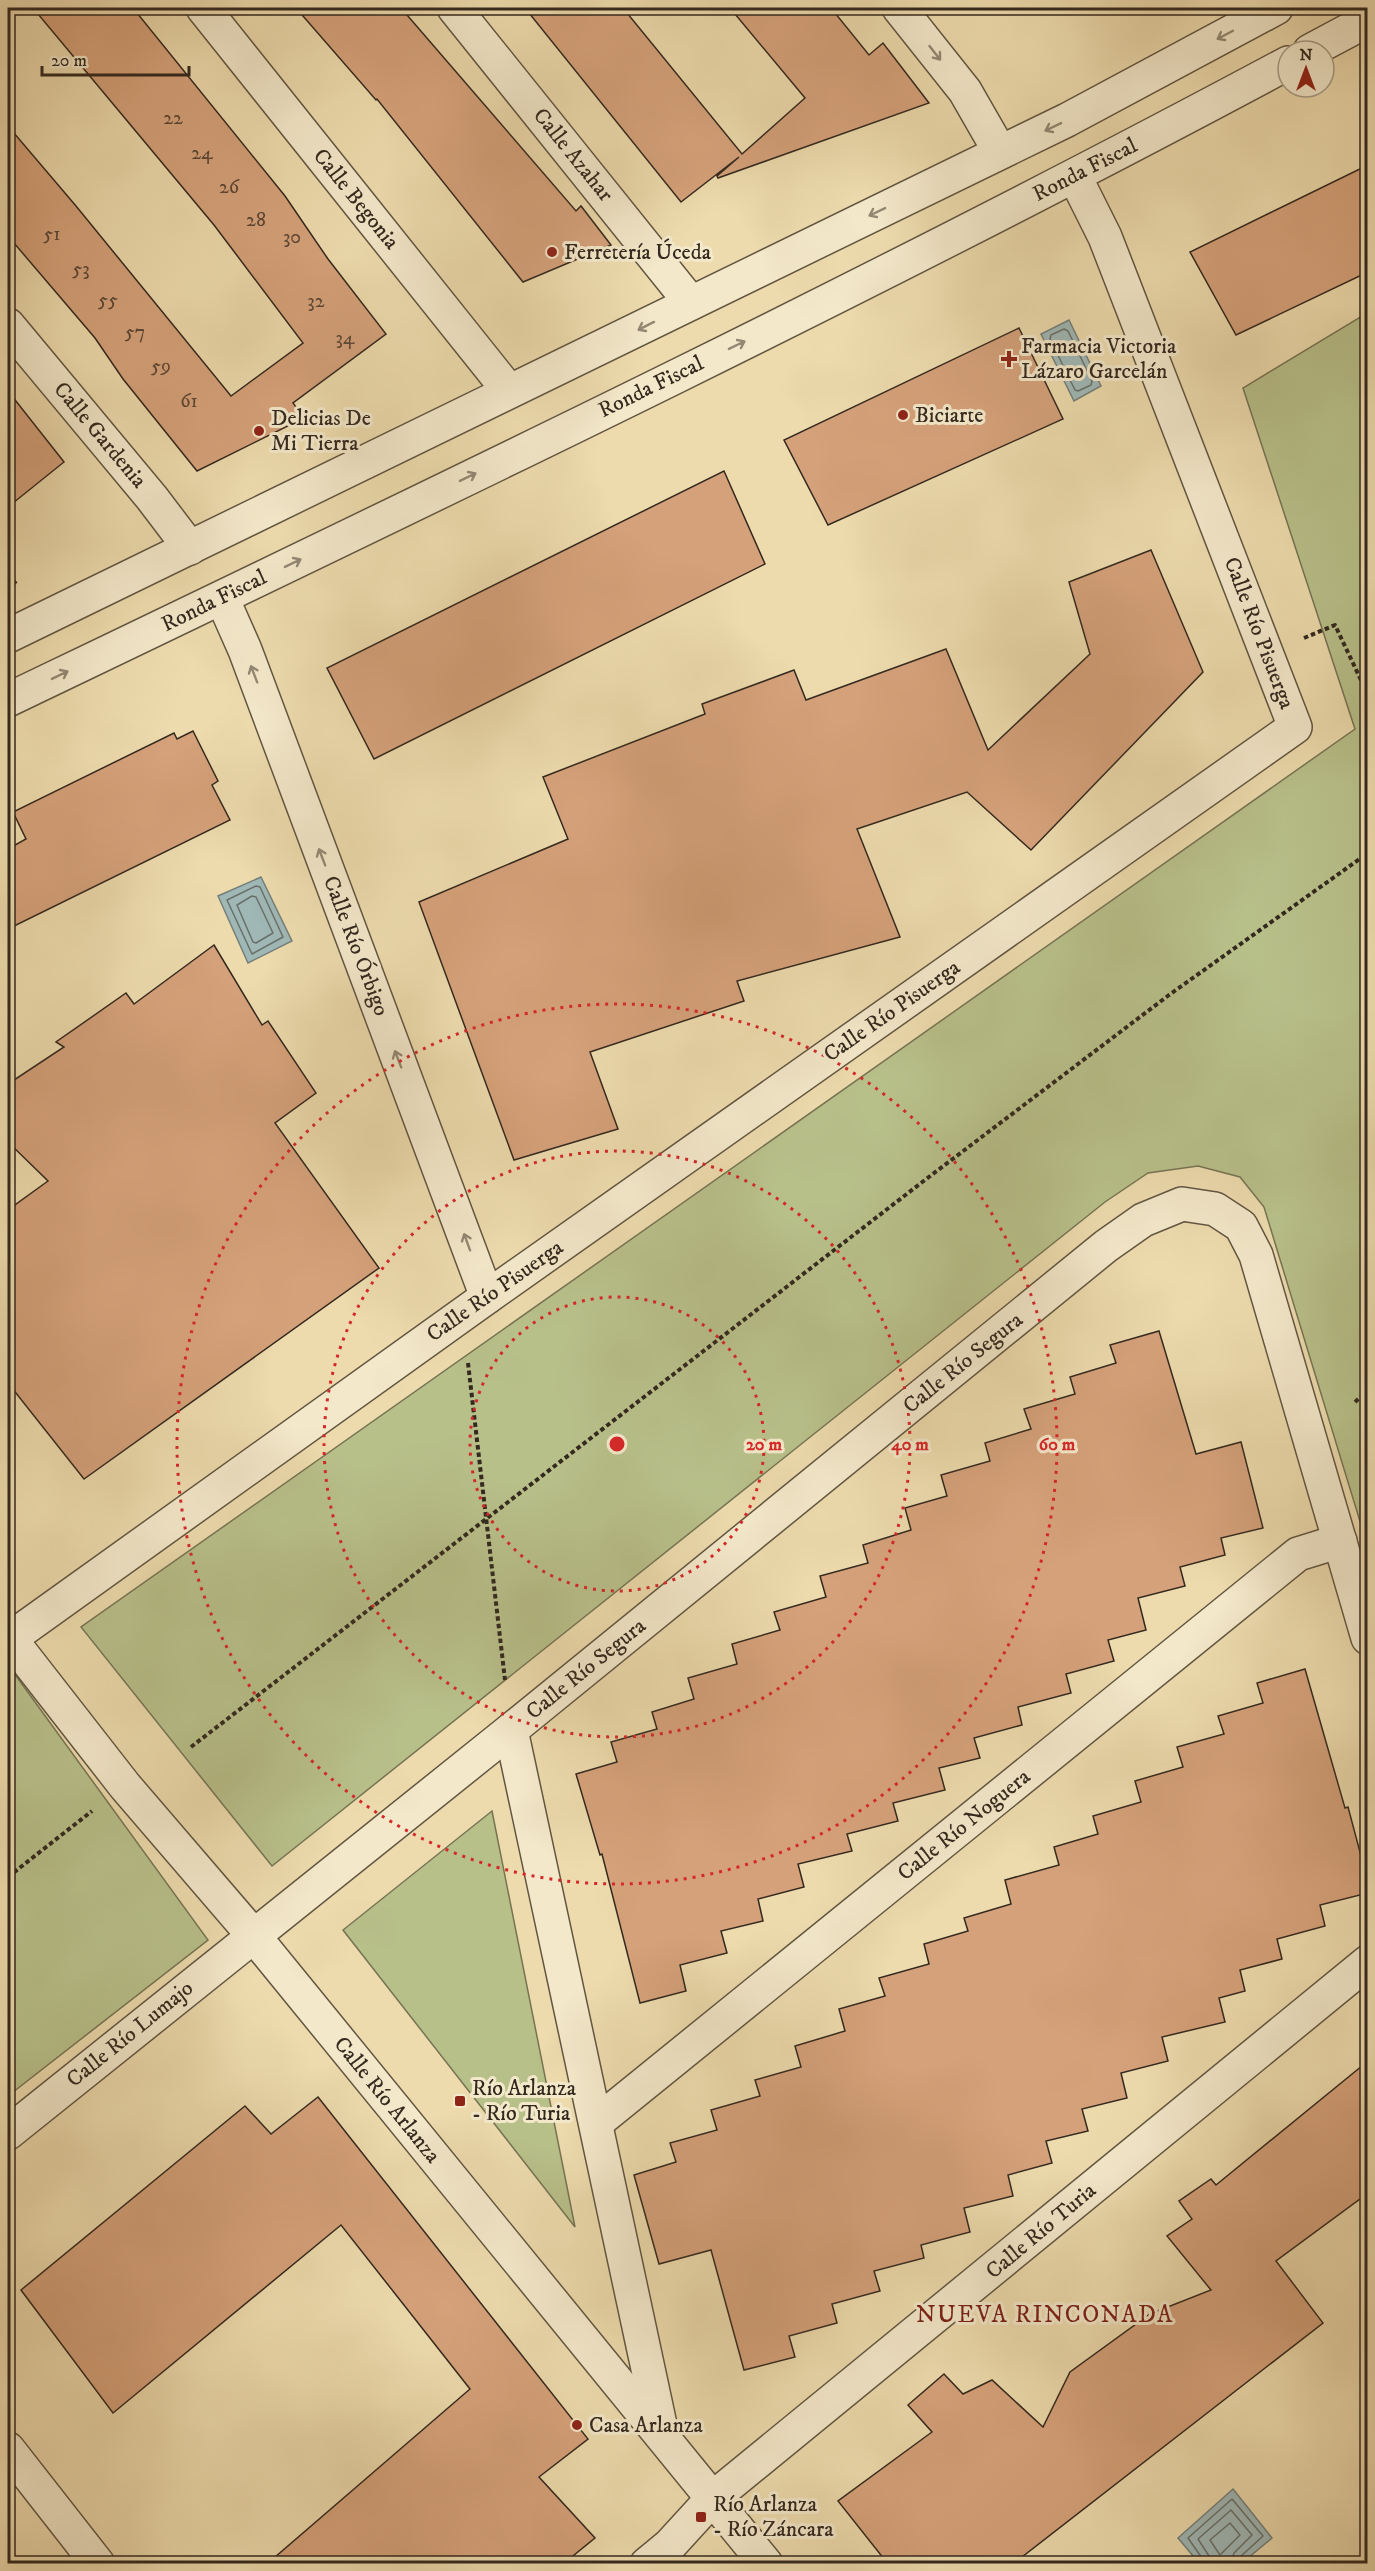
<svg xmlns="http://www.w3.org/2000/svg" width="1375" height="2571" font-family="'IM FELL DW Pica',serif">
  <style>
    .green { fill: #b8c08a; stroke: #767454; stroke-width: 1.5 }
    .water { fill: #9fb8b6; stroke: #747f7a; stroke-width: 1.5 }
    .lines { fill: none; stroke-linecap: round; stroke-linejoin: round }
    .shore { stroke: #69706a; stroke-width: 1.5 }
    .building { fill: #d5a17a; stroke: #33291f; stroke-width: 1.5 }
    .street-casing { stroke: #625642; stroke-width: 36 }
    .path { stroke: #33291f; stroke-width: 4; stroke-dasharray: 4.5 3; stroke-linecap: butt }
    .street { stroke: #f3e8ca; stroke-width: 33 }
    .oneway { stroke: #938874 }
    .ring { fill: none; stroke: #d62828; stroke-width: 3; stroke-dasharray: 3 6 }
    .poi-dot { fill: #8f2418; stroke: #f3e8ca; stroke-width: 2 }
    .labels { text-anchor: middle; dominant-baseline: central; stroke-width: 6; stroke-linejoin: round; paint-order: stroke }
    .number-label { font-size: 20px; fill: #5c4736 }
    .street-label { font-size: 22px; fill: #33291f; stroke: #f3e8ca }
    .poi-label { font-size: 22px; fill: #33291f; stroke: #f3e8ca; text-anchor: start }
    .neighbourhood-label { font-size: 24px; letter-spacing: 1.5px; fill: #7a1f14; stroke: #f3e8ca }
    .centre { fill: #d62828; stroke: #f3e8ca; stroke-width: 3 }
    .ring-label { font-size: 18px; text-anchor: middle; font-weight: bold; fill: #d62828; stroke: #f3e8ca; stroke-width: 6; stroke-linejoin: round; paint-order: stroke }
  </style>
  <rect width="100%" height="100%" fill="#eddbad"/>
  <filter id="stains"><feTurbulence type="fractalNoise" baseFrequency=".00333" numOctaves="4"/><feColorMatrix values="0 0 0 0 .2 0 0 0 0 .09 0 0 0 0 .02 0 0 0 .5 -.17"/></filter>
  <radialGradient id="worn" r=".72"><stop offset=".6" stop-color="#630" stop-opacity="0"/><stop offset="1" stop-color="#630" stop-opacity=".3"/></radialGradient>
  <g class="green">
    <path d="M1367,313L1368,1535L1366,1541L1264,1207L1240,1177L1198,1166L1148,1173L1105,1202L272,1866L81,1627L1355,729L1243,388Z"/>
    <path d="M11,1669L208,1940L8,2096V1672Z"/>
    <path d="M492,1811L575,2227L343,1930Z"/>
  </g>
  <g class="water">
    <path d="M1069,320L1101,386L1074,401L1041,334Z"/>
    <path d="M261,877L292,941L248,963L218,896Z"/>
    <path d="M1233,2489L1272,2538L1242,2563H1199L1178,2538Z"/>
  </g>
  <g class="lines">
    <g class="shore">
      <path d="M1064,329L1068,331L1092,381L1091,385L1078,391L1075,390L1050,339L1051,335Z"/>
      <path d="M256,886L260,887L283,937L252,954L227,900Z"/>
      <path d="M252,896L256,897L273,933L256,943L253,942L237,905Z"/>
      <path d="M1230,2523L1240,2535L1220,2555L1210,2540Z"/>
      <path d="M1203,2564L1202,2558L1188,2538L1232,2499L1263,2536L1240,2557L1238,2564"/>
      <path d="M1211,2564L1209,2556L1198,2539L1231,2510L1252,2535L1234,2553L1231,2564"/>
    </g>
  </g>
  <g class="building">
    <path d="M33,8H133L285,196L328,259L386,334L293,403L304,418L197,471L123,379L95,338L8,236V126L76,206L231,396L303,343L214,225Z"/>
    <path d="M296,8H401L576,211L581,206L611,245L523,282L377,99L376,100Z"/>
    <path d="M525,8H623L742,154L805,98L730,8H831L869,55L883,43L929,103L718,178L717,176L739,157L681,202Z"/>
    <path d="M1368,165V272L1236,335L1190,252Z"/>
    <path d="M1019,328L1063,419L828,525L784,440Z"/>
    <path d="M8,391L64,462L8,507Z"/>
    <path d="M724,471L765,564L374,759L327,668Z"/>
    <path d="M1151,550L1203,672L1031,850L967,792L857,829L900,937L737,981L744,1001L590,1052L618,1129L514,1160L419,902L568,839L543,777L705,714L702,704L794,670L806,700L946,649L988,750L1090,654L1069,582Z"/>
    <path d="M193,731L218,781L212,785L230,820L8,929V849L26,839L13,812L174,733L177,739Z"/>
    <path d="M214,945L262,1025L268,1021L316,1093L275,1123L379,1268L84,1479L8,1383V1210L48,1181L8,1142V1084L64,1047L56,1042L126,993L134,1004Z"/>
    <path d="M1159,1331L1196,1454L1241,1442L1263,1528L1221,1538L1225,1555L1180,1567L1185,1586L1138,1598L1146,1630L1108,1640L1114,1661L1066,1674L1071,1693L1018,1707L1022,1725L974,1738L980,1758L939,1768L945,1790L893,1803L898,1821L847,1834L852,1851L798,1864L804,1887L758,1899L763,1921L721,1931L727,1953L680,1965L686,1991L640,2003L602,1854L600,1855L576,1774L617,1762L611,1742L657,1729L652,1712L694,1699L688,1678L737,1664L732,1644L780,1630L774,1612L826,1597L820,1576L868,1563L863,1545L911,1530L905,1508L947,1496L941,1475L990,1461L985,1443L1031,1429L1024,1409L1075,1394L1070,1377L1116,1363L1110,1345Z"/>
    <path d="M1305,1669L1345,1808L1348,1807L1368,1882V1893L1320,1905L1325,1926L1277,1939L1282,1959L1240,1970L1245,1991L1219,1998L1225,2022L1162,2037L1168,2061L1121,2073L1127,2098L1082,2109L1088,2131L1046,2141L1052,2163L1008,2175L1013,2196L964,2208L970,2232L921,2245L924,2258L874,2271L880,2291L832,2304L837,2323L789,2336L795,2357L744,2370L711,2250L659,2264L634,2175L676,2162L670,2143L717,2130L711,2110L760,2096L755,2080L801,2067L795,2046L845,2031L839,2009L885,1996L879,1978L929,1964L924,1944L968,1931L964,1918L1011,1904L1005,1880L1059,1865L1054,1847L1098,1834L1093,1816L1141,1802L1135,1781L1183,1767L1177,1747L1224,1734L1218,1716L1263,1703L1257,1683Z"/>
    <path d="M1368,2061V2193L1276,2261L1323,2323L1013,2564H888L838,2501L932,2432L908,2405L944,2374L963,2394L992,2380L1043,2427L1070,2372L1150,2314L1211,2290L1167,2236L1192,2219L1179,2201L1211,2179L1216,2185Z"/>
    <path d="M318,2097L588,2439L539,2477L595,2538L563,2564H267L470,2389L341,2225L113,2413L21,2290L245,2106L271,2134Z"/>
  </g>
  <g class="lines">
    <g class="street-casing">
      <g id="street">
        <path d="M203,8L509,391"/>
        <path d="M454,8L691,303"/>
        <path d="M899,8L965,91L1000,152"/>
        <path d="M1310,51L1368,20"/>
        <path d="M8,325L152,498L190,548"/>
        <path d="M222,598L245,650L487,1297"/>
        <path d="M8,636L1067,120L1276,8"/>
        <path d="M8,700C437,494 868,288 1288,63"/>
        <path d="M8,1636L125,1786L253,1935L766,2564"/>
        <path d="M8,1640L487,1297L1295,727L1105,237L1075,177"/>
        <path d="M511,1730L662,2434"/>
        <path d="M596,2123L1298,1554L1340,1541"/>
        <path d="M8,2133L511,1730L1106,1246L1143,1220L1182,1204L1215,1209L1241,1226L1256,1255L1368,1638"/>
        <path d="M8,2449L98,2564"/>
        <path d="M647,2564L670,2545L713,2498L1368,1962"/>
      </g>
    </g>
    <g class="path">
      <path d="M8,575L17,585"/>
      <path d="M1304,638L1335,625L1368,695"/>
      <path d="M468,1363L505,1680"/>
      <path d="M1355,1402L1368,1390"/>
      <path d="M191,1747L921,1183L1169,995L1368,853"/>
      <path d="M8,1877L92,1811"/>
    </g>
    <use href="#street" class="street"/>
  </g>
  <defs><path id="oneway-shaft" d="M-6 0H5M1.5-3L5.5 0L1.5 3" fill="none" stroke-width="1.6" stroke-linecap="round" stroke-linejoin="round" transform="scale(1.5)"/></defs>
  <g class="oneway">
    <use href="#oneway-shaft" transform="translate(1225 35) rotate(152)"/>
    <use href="#oneway-shaft" transform="translate(935 53) rotate(52)"/>
    <use href="#oneway-shaft" transform="translate(1053 127) rotate(154)"/>
    <use href="#oneway-shaft" transform="translate(877 212) rotate(154)"/>
    <use href="#oneway-shaft" transform="translate(646 326) rotate(153)"/>
    <use href="#oneway-shaft" transform="translate(737 345) rotate(-26)"/>
    <use href="#oneway-shaft" transform="translate(468 477) rotate(-26)"/>
    <use href="#oneway-shaft" transform="translate(293 563) rotate(-26)"/>
    <use href="#oneway-shaft" transform="translate(254 674) rotate(-111)"/>
    <use href="#oneway-shaft" transform="translate(60 675) rotate(-26)"/>
    <use href="#oneway-shaft" transform="translate(322 857) rotate(-111)"/>
    <use href="#oneway-shaft" transform="translate(398 1059) rotate(-111)"/>
    <use href="#oneway-shaft" transform="translate(467 1242) rotate(-110)"/>
  </g>
  <g class="ring">
    <circle cx="617" cy="1444" r="147"/>
    <circle cx="617" cy="1444" r="293"/>
    <circle cx="617" cy="1444" r="440"/>
  </g>
  <g class="poi-dot">
    <circle cx="552" cy="252" r="6"/>
    <path d="M1006 350h6v6h6v6h-6v6h-6v-6h-6v-6h6z"/>
    <circle cx="903" cy="415" r="6"/>
    <circle cx="259" cy="431" r="6"/>
    <rect x="454" y="2095" width="12" height="12" rx="3"/>
    <circle cx="577" cy="2425" r="6"/>
    <rect x="695" y="2511" width="12" height="12" rx="3"/>
  </g>
  <g class="labels">
    <g class="number-label">
      <text x="173" y="118">22</text>
      <text x="202" y="153">24</text>
      <text x="229" y="187">26</text>
      <text x="256" y="220">28</text>
      <text x="52" y="234">51</text>
      <text x="292" y="237">30</text>
      <text x="81" y="269">53</text>
      <text x="108" y="300">55</text>
      <text x="316" y="301">32</text>
      <text x="135" y="332">57</text>
      <text x="345" y="338">34</text>
      <text x="161" y="366">59</text>
      <text x="189" y="401">61</text>
    </g>
    <g class="street-label">
      <text transform="translate(573 155) rotate(51)">Calle Azahar</text>
      <text transform="translate(1085 170) rotate(-27)">Ronda Fiscal</text>
      <text transform="translate(356 199) rotate(51)">Calle Begonia</text>
      <text transform="translate(651 387) rotate(-26)">Ronda Fiscal</text>
      <text transform="translate(100 435) rotate(50)">Calle Gardenia</text>
      <text transform="translate(214 601) rotate(-26)">Ronda Fiscal</text>
      <text transform="translate(1259 633) rotate(69)">Calle Río Pisuerga</text>
      <text transform="translate(356 946) rotate(69)">Calle Río Órbigo</text>
      <text transform="translate(892 1011) rotate(-35)">Calle Río Pisuerga</text>
      <text transform="translate(495 1291) rotate(-35)">Calle Río Pisuerga</text>
      <text transform="translate(963 1363) rotate(-39)">Calle Río Segura</text>
      <text transform="translate(586 1669) rotate(-39)">Calle Río Segura</text>
      <text transform="translate(964 1825) rotate(-39)">Calle Río Noguera</text>
      <text transform="translate(130 2034) rotate(-39)">Calle Río Lumajo</text>
      <text transform="translate(387 2100) rotate(51)">Calle Río Arlanza</text>
      <text transform="translate(1041 2231) rotate(-40)">Calle Río Turia</text>
    </g>
    <g class="poi-label">
      <text x="564" y="252">Ferretería Úceda</text>
      <text x="1021" y="346">Farmacia Victoria<tspan x="1021" dy="25">Lázaro Garcelán</tspan></text>
      <text x="915" y="415">Biciarte</text>
      <text x="271" y="418">Delicias De<tspan x="271" dy="25">Mi Tierra</tspan></text>
      <text x="472" y="2088">Río Arlanza<tspan x="472" dy="25">- Río Turia</tspan></text>
      <text x="589" y="2425">Casa Arlanza</text>
      <text x="713" y="2504">Río Arlanza<tspan x="713" dy="25">- Río Záncara</tspan></text>
    </g>
    <g class="neighbourhood-label">
      <text x="1045" y="2315">NUEVA RINCONADA</text>
    </g>
  </g>
  <circle cx="617" cy="1444" r="9" class="centre"/>
  <g class="ring-label">
    <text x="764" y="1450">20 m</text>
    <text x="910" y="1450">40 m</text>
    <text x="1057" y="1450">60 m</text>
  </g>
  <rect width="1375" height="2571" fill="none" stroke="#eddbad" stroke-width="30"/>
  <rect x="9" y="9" width="1357" height="2553" fill="none" stroke="#33291f" stroke-width="3"/>
  <rect x="15" y="15" width="1345" height="2541" fill="none" stroke="#33291f" stroke-width="1.5"/>
  <g transform="translate(1306 69)"><circle r="28" fill="#f3e8ca" stroke="#a69c86" stroke-width="1.5"/>
  <path d="M0-4.5L10 22L0 15L-10 22Z" fill="#8f2418"/>
  <text y="-9" font-size="16" font-weight="bold" text-anchor="middle" fill="#33291f">N</text>
  </g>
  <path d="M42 66v9h147v-9" fill="none" stroke="#33291f" stroke-width="3"/>
  <text x="51" y="66" font-size="18" fill="#33291f" stroke="#f3e8ca" stroke-width="4.5" paint-order="stroke">20 m</text>
  <rect width="100%" height="100%" filter="url(#stains)"/>
  <rect width="100%" height="100%" fill="url(#worn)"/>
</svg>
